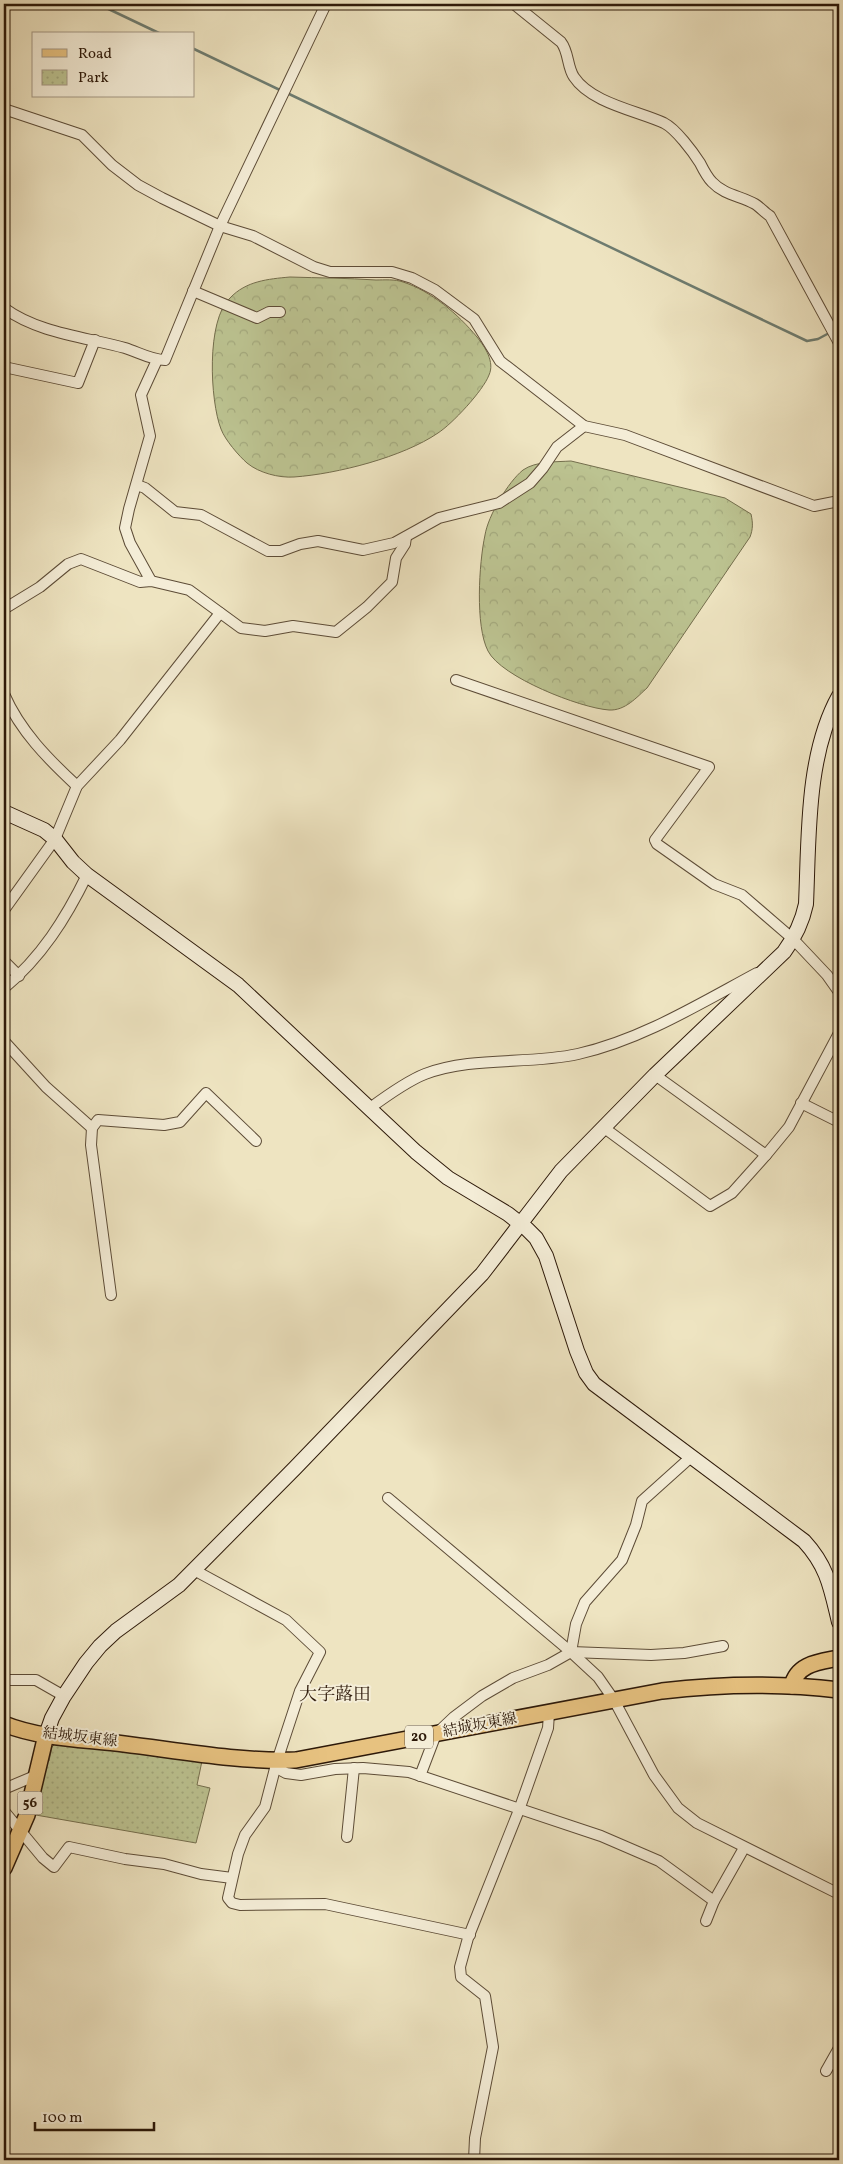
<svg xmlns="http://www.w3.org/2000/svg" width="843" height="2164" font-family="Vollkorn,'Noto Serif JP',serif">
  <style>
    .forest { fill: url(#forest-crowns); stroke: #746e4d }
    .park { fill: url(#park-dots); stroke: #746e4d }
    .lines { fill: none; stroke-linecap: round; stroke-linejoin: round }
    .stream { stroke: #6e7c70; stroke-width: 2.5 }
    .street-casing { stroke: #5d4c37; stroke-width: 12 }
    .secondary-casing { stroke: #2d1909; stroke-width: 16 }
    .primary-casing { stroke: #2d1909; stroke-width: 18 }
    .street { stroke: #f4edd7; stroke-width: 10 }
    .secondary { stroke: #f4edd7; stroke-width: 14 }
    .primary { stroke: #e7c280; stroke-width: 15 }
    .labels { text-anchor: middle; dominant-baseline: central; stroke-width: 4; stroke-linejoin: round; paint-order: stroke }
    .shield { fill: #f4edd7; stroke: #695947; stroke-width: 1 }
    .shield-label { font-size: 14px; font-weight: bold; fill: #2d1909 }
    .street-label { font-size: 15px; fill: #2d1909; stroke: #f4edd7 }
    .quarter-label { font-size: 18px; fill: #2d1909; stroke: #f4edd7 }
  </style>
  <defs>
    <pattern id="forest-crowns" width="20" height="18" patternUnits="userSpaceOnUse" patternTransform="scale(1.25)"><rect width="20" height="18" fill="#bcc391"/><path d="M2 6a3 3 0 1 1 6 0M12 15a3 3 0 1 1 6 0" fill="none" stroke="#a2a77c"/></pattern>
    <pattern id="park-dots" width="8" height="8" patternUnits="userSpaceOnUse" patternTransform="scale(1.25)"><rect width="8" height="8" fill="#bcc391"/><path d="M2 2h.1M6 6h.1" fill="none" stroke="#a2a77c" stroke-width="1.8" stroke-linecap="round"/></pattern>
  </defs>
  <rect width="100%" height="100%" fill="#eee4c1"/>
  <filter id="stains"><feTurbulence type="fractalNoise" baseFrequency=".004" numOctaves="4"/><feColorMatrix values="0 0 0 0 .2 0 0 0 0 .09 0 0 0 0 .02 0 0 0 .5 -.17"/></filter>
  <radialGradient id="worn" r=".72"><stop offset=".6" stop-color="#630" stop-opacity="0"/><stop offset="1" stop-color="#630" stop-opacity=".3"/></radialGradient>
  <g class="forest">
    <path d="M290,277C319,278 347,278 376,280C384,280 395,279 403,282C431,291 458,314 477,337C485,347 495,362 489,375C483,391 452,424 438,433C403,457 337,474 294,477C279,478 259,473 247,463C239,456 225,440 221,429C210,401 206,320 230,298C246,281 268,279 290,277Z"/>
    <path d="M571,461L725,498L751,514C753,523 753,529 750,537L647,688C637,697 625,711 609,710C580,708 501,677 488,651C475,626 479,563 485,535C488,516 508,482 523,470C536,461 556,462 571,461Z"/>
  </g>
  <path class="park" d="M55,1744L202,1761L197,1785L210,1788L196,1843L30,1814L45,1761H49L52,1747Z"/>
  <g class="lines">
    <g class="stream">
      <path d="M98,4L161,34"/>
      <path d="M194,49L282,91"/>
      <path d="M287,93L807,341L818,339L831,332"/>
      <path d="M4,2148L11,2160"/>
      <path d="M477,2160H492"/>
    </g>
    <g class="street-casing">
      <g id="street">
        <path d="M514,4L561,42C569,52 567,67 574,77C591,103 638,111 664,123C676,129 693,152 700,163C703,169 707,177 712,182C724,195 741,196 755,204C760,207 765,213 770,216L839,343"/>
        <path d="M4,109L82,135L112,165L138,185L162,198L220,226L253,236L314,267L330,272H392L412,278L435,290L474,319L500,361L584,426L625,435L814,506L839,501"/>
        <path d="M193,291L257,318L269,312H280"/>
        <path d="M4,308C38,333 85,337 125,348C138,352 151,360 165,360L220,226L326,4"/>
        <path d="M4,367L78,383L95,340"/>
        <path d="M137,485L145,488L175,512L201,515L268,551H281L300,544L318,541L363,550L394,543L439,518L499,503L530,483L543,468L557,447L584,426"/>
        <path d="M151,581L130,543L125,528L129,509L150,436L141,395L157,360"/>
        <path d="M4,609L40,587L68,564L81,559L140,582L151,581L189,590L241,628L265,631L293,626L336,632L367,607L392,582L396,558L405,544L406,537"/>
        <path d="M456,680L709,767L655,840L657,844L714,884L742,895L793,939L827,975L839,992"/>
        <path d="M4,694C20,731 48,759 77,786"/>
        <path d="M4,910L55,839L77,786L120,740L220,613"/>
        <path d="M4,961L19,976"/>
        <path d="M4,988C41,958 66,918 87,875"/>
        <path d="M4,1041L46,1087L92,1128"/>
        <path d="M655,1075L766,1155L789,1127L839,1033"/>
        <path d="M801,1103L839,1122"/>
        <path d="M370,1108C385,1097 407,1081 425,1074C473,1056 528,1065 578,1054C641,1040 701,1003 757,973"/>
        <path d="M603,1127L710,1206L732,1193L766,1155"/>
        <path d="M111,1295L91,1145L92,1128L98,1120L164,1125L180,1122L206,1093L256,1141"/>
        <path d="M388,1498L571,1652L598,1677L614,1700L654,1775L678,1808L697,1823L839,1894"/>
        <path d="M194,1570L286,1620L320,1652L300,1691L277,1761L265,1807L245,1835L238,1854L228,1898L232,1903L240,1905L325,1904L470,1935"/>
        <path d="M571,1652L576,1624L585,1602L622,1560L636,1525L642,1501L691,1457"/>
        <path d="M4,1680H36L64,1696"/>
        <path d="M275,1767L286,1773L301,1775L335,1769L363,1768L409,1772L601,1836L659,1861L714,1901"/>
        <path d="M420,1776L436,1734L454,1717L482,1696L513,1678L548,1665L571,1652L651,1655L684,1653L723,1646"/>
        <path d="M4,1789L37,1775"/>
        <path d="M4,1811L43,1858L54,1867L69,1847L125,1859L164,1864L201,1874L232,1878"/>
        <path d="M347,1837L354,1768"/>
        <path d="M706,1921L714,1901L744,1848"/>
        <path d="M826,2071L839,2048"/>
        <path d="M474,2160L475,2138L493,2047L485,1996L461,1977L460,1967L468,1938L519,1810L548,1728L549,1713"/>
      </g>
    </g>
    <g class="secondary-casing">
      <g id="secondary">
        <path d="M4,812L44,830L55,839L73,862L87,875L238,985L416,1152L448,1178L508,1214L527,1229L536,1238L546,1256L577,1351L586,1373L594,1384L804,1541C828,1567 831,1589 839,1622"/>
        <path d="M46,1735L52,1718L64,1696L86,1663L100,1646L116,1631L179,1585L295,1468L482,1274L561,1171L655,1075L784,952C795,937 802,923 806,904C809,838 806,755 839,696"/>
      </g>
    </g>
    <g class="primary-casing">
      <g id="primary">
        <path d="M792,1686C797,1663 820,1662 839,1658"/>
        <path d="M4,1724C41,1739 85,1739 124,1744C181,1751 239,1762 296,1760L662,1691C722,1684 779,1683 839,1690"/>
        <path d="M4,1868L27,1815L46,1735"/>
      </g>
    </g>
    <use href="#street" class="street"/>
    <use href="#secondary" class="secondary"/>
    <use href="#primary" class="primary"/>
  </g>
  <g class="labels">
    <g class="shield">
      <rect x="405" y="1725.5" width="28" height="23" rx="4"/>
      <rect x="17.5" y="1791.5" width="25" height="23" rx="4"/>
    </g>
    <g class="shield-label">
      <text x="419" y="1737">20</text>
      <text x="30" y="1803">56</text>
    </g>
    <g class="street-label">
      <text transform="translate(480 1726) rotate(-11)">結城坂東線</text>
      <text transform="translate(80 1738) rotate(7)">結城坂東線</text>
    </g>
    <g class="quarter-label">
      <text x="335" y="1695">大字蕗田</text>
    </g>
  </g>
  <rect width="843" height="2164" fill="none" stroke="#eee4c1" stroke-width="20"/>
  <rect x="5" y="5" width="833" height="2154" fill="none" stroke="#2d1909" stroke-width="2.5"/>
  <rect x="10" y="10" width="823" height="2144" fill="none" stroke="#2d1909"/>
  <rect x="32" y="32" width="162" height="65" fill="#f4edd7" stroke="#a49885"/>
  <rect x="42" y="49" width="25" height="8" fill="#e7c280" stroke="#a49885"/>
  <text x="78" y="58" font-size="15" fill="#2d1909">Road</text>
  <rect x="42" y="70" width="25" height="15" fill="url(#park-dots)" stroke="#a49885"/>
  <text x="78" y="82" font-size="15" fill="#2d1909">Park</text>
  <path d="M35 2122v8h119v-8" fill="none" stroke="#2d1909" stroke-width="2.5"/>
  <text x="42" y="2122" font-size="15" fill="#2d1909" stroke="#f4edd7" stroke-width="4" paint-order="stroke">100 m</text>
  <rect width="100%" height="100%" filter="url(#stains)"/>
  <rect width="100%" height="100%" fill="url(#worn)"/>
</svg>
